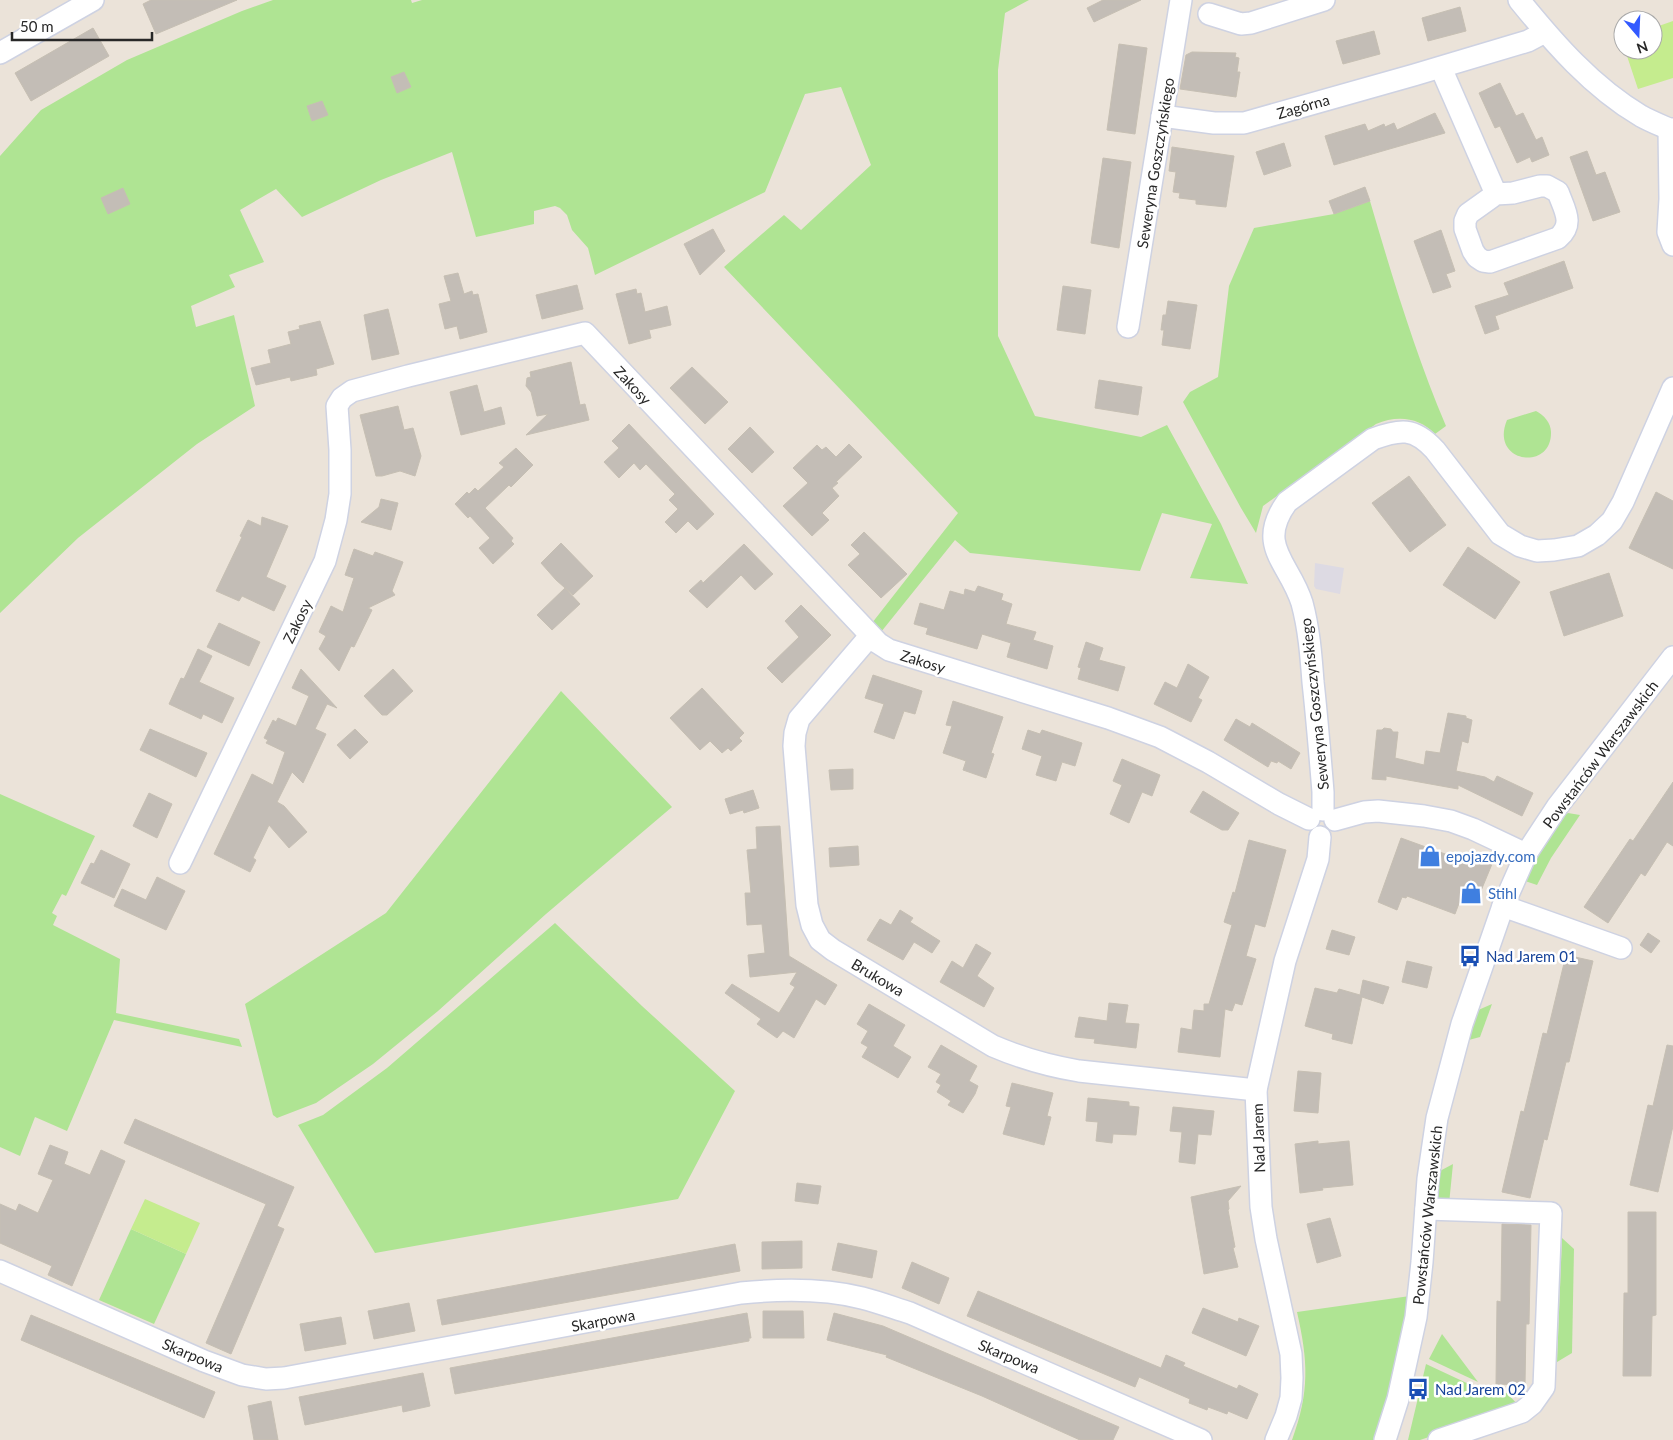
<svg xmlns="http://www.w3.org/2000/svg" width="1673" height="1440" font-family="Lato,sans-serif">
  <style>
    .industrial { fill: #dddae3 }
    .green { fill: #afe493 }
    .pitch { fill: #c5ec8e }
    .building { fill: #c3bdb6; stroke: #c6bfb3 }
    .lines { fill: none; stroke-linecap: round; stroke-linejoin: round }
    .street-casing { stroke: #ced2e2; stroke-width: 24 }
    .street { stroke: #fff; stroke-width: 21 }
    .labels { text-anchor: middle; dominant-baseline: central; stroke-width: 5; stroke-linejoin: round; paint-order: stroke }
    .street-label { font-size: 15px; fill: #282828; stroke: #fff }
    .shop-label { font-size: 15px; fill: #366cbe; stroke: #fff; text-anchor: start }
    .transit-label { font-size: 15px; fill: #164399; stroke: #fff; text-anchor: start }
  </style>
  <rect width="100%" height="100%" fill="#ebe3d9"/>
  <path class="industrial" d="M1315,563L1344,568L1340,594L1316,589L1314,586Z"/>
  <g class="green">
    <path d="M273,0H411L412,3L422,0H1029L1005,13L998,70V336L1035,416L1141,437L1167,425L1221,524L1248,584L1190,578L1212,524L1162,513L1140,571L970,553L955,540L881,632L872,623L958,513L724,267L784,215L801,230L871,165L841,87L805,94L765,192L595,275L588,248L572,230L567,215L560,208L555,206L534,211V224L476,237L452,152L381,180L302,217L276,189L240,210L264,262L229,275L235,287L191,306L196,327L234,315L255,406L197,444L78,538L0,613V156L41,110L127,60L242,11Z"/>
    <path d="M1370,201C1392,276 1415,353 1446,426L1435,434C1419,417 1397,415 1376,424L1263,506L1256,533L1241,508L1183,402L1190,392L1218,377L1229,286L1254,228L1334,214Z"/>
    <path d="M1536,411C1544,415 1551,423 1551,432C1552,472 1489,463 1507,420Z"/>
    <path d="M561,691L672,807L546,914L438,1011L373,1064L316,1103L277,1118L273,1115L245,1004L386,913Z"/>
    <path d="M0,794L95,836L66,896L62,894L52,913L57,916L53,925L120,959L116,1013L239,1039L242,1047L114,1020L67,1131L35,1117L20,1156L0,1147Z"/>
    <path d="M1568,813L1580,815L1551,858L1537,885L1525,881C1534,864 1552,822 1568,813Z"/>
    <path d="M555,923L642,1006L735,1091L678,1199L375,1253L298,1125L323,1115L387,1068Z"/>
    <path d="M1492,1004L1480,1037L1465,1041L1476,1011Z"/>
    <path d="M1453,1164L1449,1204L1445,1205L1437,1198L1438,1172Z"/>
    <path d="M131,1229L186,1254L154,1324L99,1300Z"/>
    <path d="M1562,1238L1574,1249L1572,1353L1557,1362Z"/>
    <path d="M1410,1296L1383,1421L1374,1440H1292C1310,1391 1308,1361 1297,1312Z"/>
    <path d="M1442,1334L1478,1382L1429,1359Z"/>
    <path d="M1426,1364L1488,1393H1507L1518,1405L1509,1410L1420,1440H1408Z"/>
  </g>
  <g class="pitch">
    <path d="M1673,21V78L1638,89L1625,50H1653V28Z"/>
    <path d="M145,1199L200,1223L186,1254L131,1229Z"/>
  </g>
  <g class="building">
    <path d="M151,0H237L156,34L143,4Z"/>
    <path d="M1103,0H1141L1094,22L1087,8Z"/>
    <path d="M1460,7L1466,31L1428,41L1422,18Z"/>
    <path d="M93,28L109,56L31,101L15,73Z"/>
    <path d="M1374,31L1380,54L1343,64L1336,41Z"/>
    <path d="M1119,44L1147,48L1135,134L1107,130Z"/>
    <path d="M1192,52L1236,53L1235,57L1239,58L1237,72H1240L1236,97L1180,89L1186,55Z"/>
    <path d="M404,72L411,87L397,93L391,77Z"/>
    <path d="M1500,83L1516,116L1523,113L1536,140L1542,137L1549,155L1532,162L1530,157L1517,163L1500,126L1495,128L1479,93Z"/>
    <path d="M322,101L328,115L312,121L307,106Z"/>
    <path d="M1435,113L1445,133L1334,165L1325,136L1365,124L1368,131L1384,124L1385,127L1394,123L1397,130Z"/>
    <path d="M1284,143L1291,166L1264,175L1256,152Z"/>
    <path d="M1172,147L1234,156L1226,207L1196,204V200L1179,198L1180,193L1173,192L1176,172L1169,171Z"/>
    <path d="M1587,151L1596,175L1605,172L1620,212L1593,221L1570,157Z"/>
    <path d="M1103,158L1131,162L1119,248L1091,243Z"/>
    <path d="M1365,187L1370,201L1334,214L1329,201Z"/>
    <path d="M123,188L130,204L108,214L101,198Z"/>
    <path d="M713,229L725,251L700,275L684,244Z"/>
    <path d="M1441,230L1455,271L1446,274L1451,287L1433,293L1414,241Z"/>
    <path d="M1564,261L1573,288L1495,316L1499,329L1485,334L1475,306L1509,295L1504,283Z"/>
    <path d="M458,273L464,294L472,291L473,295L478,294L487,332L460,339L457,326L445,329L439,304L451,301L444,276Z"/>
    <path d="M577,285L583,309L542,319L536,295Z"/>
    <path d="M1063,286L1091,290L1085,334L1057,330Z"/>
    <path d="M636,289L637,294L641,293L645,312L667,306L671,325L649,330L651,338L629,344L616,294Z"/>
    <path d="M1168,301L1197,305L1190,349L1162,345L1164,330H1161L1163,315H1166Z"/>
    <path d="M388,309L399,354L372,360L364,315Z"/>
    <path d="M320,321L334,364L316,369L317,375L291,381L290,377L256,385L251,368L271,363L268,350L291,344L288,332L300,329L299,326Z"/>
    <path d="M571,362L580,405L585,404L589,420L526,435L548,414L537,416L531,392L526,386L527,378L531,377L530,372Z"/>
    <path d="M692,367L728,402L705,424L670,388Z"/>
    <path d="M1099,380L1142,387L1138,415L1095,408Z"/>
    <path d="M477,385L484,412L501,407L505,424L461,435L450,392Z"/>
    <path d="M398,406L404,430L413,428L421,456L415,476L400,471L382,476H376L360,415Z"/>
    <path d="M629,424L714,514L697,530L688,521L676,533L665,522L678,509L669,500L675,494L646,464L640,470L634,463L619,478L604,462L619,448L612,441Z"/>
    <path d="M750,427L774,452L752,473L728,449Z"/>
    <path d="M849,444L862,457L836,482L838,483L832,488L839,496L822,513L829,520L812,536L783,506L808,483L793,468L817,445L822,450L826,447L836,457Z"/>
    <path d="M516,448L533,465L511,487L509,485L485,508L513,538L511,541L514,544L493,564L479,548L490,538L470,516L468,518L455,504L467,492L469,494L475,488L478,491L504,467L499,463Z"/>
    <path d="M1409,476L1446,525L1410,552L1372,503Z"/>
    <path d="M1656,492L1673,501V569L1629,548Z"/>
    <path d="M381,499L398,503L391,530L361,522L379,507Z"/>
    <path d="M262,517L288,526L266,577L286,586L274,611L242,596L239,601L216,591L242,537L240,536L248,520L261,526Z"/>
    <path d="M864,532L907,574L881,598L848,565L860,554L851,545Z"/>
    <path d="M561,543L593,576L573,595L556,580L541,563Z"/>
    <path d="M744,544L773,574L755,590L741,575L707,608L689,591L701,580L703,583Z"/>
    <path d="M1468,547L1520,582L1495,619L1443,585Z"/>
    <path d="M354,549L373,556L375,552L403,562L392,591L395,595L368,608L372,610L354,647L351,646L339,671L319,649L326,636L319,632L331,606L343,612L354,578L345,575Z"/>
    <path d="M1609,573L1623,616L1564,636L1550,592Z"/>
    <path d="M978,586L1003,594L1001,600L1012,604L1006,624L1036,632L1033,640L1053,646L1047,669L1007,657L1011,643L982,634L977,649L926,634L928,628L914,624L920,603L944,610L950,591L964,595L965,589L975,592Z"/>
    <path d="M565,588L580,604L552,630L537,615Z"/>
    <path d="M801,605L831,635L782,683L767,668L799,637L785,621Z"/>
    <path d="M219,623L260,642L249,666L207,647Z"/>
    <path d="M1086,642L1103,648L1099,660L1125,667L1118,691L1078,679L1081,668L1078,667Z"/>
    <path d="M198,649L212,656L199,682L234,698L222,723L203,714L201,719L169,704L181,678L184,679Z"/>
    <path d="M1188,664L1209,677L1198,698L1202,700L1191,722L1154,704L1165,682L1177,688Z"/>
    <path d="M301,669L337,708L327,704L315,729L326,734L303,783L292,772L277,802L284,806L307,832L289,848L269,825L253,858L256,860L250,872L214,854L252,774L273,785L285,752L266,743L268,740L264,738L273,720L276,722L278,718L296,726L309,696L292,688Z"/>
    <path d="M393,669L413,691L387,715H382L364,696Z"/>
    <path d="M873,675L922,691L915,714L904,711L894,739L874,732L884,704L865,698Z"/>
    <path d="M702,688L744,733L739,738L742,741L731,751L728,748L722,753L710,741L700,750L670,718Z"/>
    <path d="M953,701L1003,717L991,753L994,754L986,778L963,770L966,761L943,753L952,726L946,725Z"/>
    <path d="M1448,713L1466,716V718L1472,720L1468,743L1462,741L1456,771L1485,777L1494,782L1497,776L1533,793L1522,816L1458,785V789L1386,776V780L1372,779L1377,730H1382L1384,728L1391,729L1393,732H1398L1395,758L1424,765L1426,751L1440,753Z"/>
    <path d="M1236,719L1250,727L1252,723L1300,753L1291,769L1278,761L1277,763L1271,761L1268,767L1224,740Z"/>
    <path d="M150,729L207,753L196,777L140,750Z"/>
    <path d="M355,729L368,742L350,759L337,745Z"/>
    <path d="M1028,730L1040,734L1042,730L1082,743L1075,766L1062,762L1056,781L1036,775L1042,756L1022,749Z"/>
    <path d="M1122,759L1160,775L1152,796L1142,792L1129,823L1110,814L1122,785L1113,781Z"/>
    <path d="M853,769V789L831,790L829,770Z"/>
    <path d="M1673,782V846L1667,842L1645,876L1641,873L1608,923L1584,907L1630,839L1633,841Z"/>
    <path d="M753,790L759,808L744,813L743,810L730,814L725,799Z"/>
    <path d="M1203,791L1239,813L1228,830H1222L1190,812Z"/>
    <path d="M149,793L172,804L157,838L133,826Z"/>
    <path d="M780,826L789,956L837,985L825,1005L816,999L794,1038L783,1031L777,1038L757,1024L761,1019L725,993L732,984L779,1013L795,987L790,984L797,972L750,977L748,955L765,953L762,924L747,925L745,893H751L747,850L757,849L756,827Z"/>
    <path d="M1401,838L1459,859L1466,854L1492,864L1478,898L1476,897L1474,903L1461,898L1455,914L1407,896L1406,898L1402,897L1397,910L1378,902Z"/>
    <path d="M1249,840L1286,850L1265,927L1255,924L1246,956L1256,959L1242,1005L1235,1003L1232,1011L1225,1009L1220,1057L1178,1052L1181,1028L1192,1030L1194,1010L1204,1011V1004H1209L1232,925L1224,922L1233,892L1235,893Z"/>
    <path d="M858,846L859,865L830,867L829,848Z"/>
    <path d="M101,850L130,864L114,898L81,883L91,863L94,864Z"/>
    <path d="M157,877L185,891L166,930L114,906L122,889L146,900Z"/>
    <path d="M900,910L913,918L910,922L940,941L932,953L914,942L903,960L867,940L880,919L891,925Z"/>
    <path d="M1332,930L1355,937L1349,955L1326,949Z"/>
    <path d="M1648,933L1660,941L1651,953L1640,945Z"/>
    <path d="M976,944L991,953L977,976L994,988L984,1007L940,982L952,961L963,968Z"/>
    <path d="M1566,955L1593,961L1569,1062H1566L1547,1140L1544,1139L1530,1198L1502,1192L1521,1111L1524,1112L1543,1033L1547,1034Z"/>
    <path d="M1407,961L1432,967L1427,988L1402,982Z"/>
    <path d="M1363,980L1389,987L1383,1004L1362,997L1352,1044L1332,1039L1333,1034L1305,1026L1315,988L1337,993L1339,989L1360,995Z"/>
    <path d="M1109,1003L1128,1005L1125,1023L1139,1024L1136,1048L1094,1043L1095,1039L1075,1037L1079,1017L1107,1021Z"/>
    <path d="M869,1004L905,1025L893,1046L911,1057L898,1078L862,1057L868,1047L861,1043L868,1031L857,1024Z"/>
    <path d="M941,1045L977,1066L969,1081L978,1086L975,1094L963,1113L948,1105L951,1101L937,1092L941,1085L936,1082L941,1074L928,1067Z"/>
    <path d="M1667,1045L1673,1046V1126L1658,1192L1630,1185L1648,1105L1653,1106Z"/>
    <path d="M1298,1071L1321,1073L1318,1113L1294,1111Z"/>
    <path d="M1012,1083L1053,1093L1047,1116L1051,1117L1044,1145L1003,1134L1011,1107L1006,1106Z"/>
    <path d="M1088,1098L1129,1102V1106L1139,1107L1136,1135L1113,1134L1112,1143L1096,1141L1098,1122L1086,1121Z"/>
    <path d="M1173,1107L1214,1111L1211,1135L1198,1134L1195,1164L1179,1162L1182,1132L1170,1131Z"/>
    <path d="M135,1119L294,1187L277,1226L284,1229L231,1354L206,1343L266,1204L124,1143Z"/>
    <path d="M1318,1141V1144L1349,1141L1353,1185L1322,1188L1323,1190L1300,1193L1295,1144Z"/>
    <path d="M50,1145L68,1152L64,1164L90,1175L101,1150L125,1161L72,1286L48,1275L52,1266L0,1243V1204L16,1211L19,1204L38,1213L53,1180L38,1174Z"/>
    <path d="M797,1183L821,1186L818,1204L795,1201Z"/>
    <path d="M1241,1186L1228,1201L1229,1209L1228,1210L1235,1247L1233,1248L1238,1267L1204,1274L1191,1197Z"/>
    <path d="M1628,1212H1656V1315L1652,1316L1651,1376H1623L1624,1293H1628Z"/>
    <path d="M1330,1218L1341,1256L1317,1263L1307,1224Z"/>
    <path d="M1502,1224L1531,1225L1529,1324H1526L1525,1385L1496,1384L1497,1301L1501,1302Z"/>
    <path d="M802,1241V1268L762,1269V1242Z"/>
    <path d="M838,1243L877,1251L872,1278L832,1270Z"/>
    <path d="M735,1244L740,1271L442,1325L437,1300Z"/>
    <path d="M912,1262L949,1278L939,1304L902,1288Z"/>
    <path d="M978,1291L1161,1368L1166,1355L1185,1363L1183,1366L1237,1389L1239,1385L1258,1394L1247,1419L1228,1411L1227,1414L1208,1407L1207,1410L1189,1403L1190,1399L1139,1377L1135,1387L967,1316Z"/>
    <path d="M409,1303L415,1331L374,1339L368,1311Z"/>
    <path d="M1203,1308L1238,1322L1239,1318L1259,1326L1246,1356L1192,1333Z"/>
    <path d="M763,1311H803L804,1338H763Z"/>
    <path d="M747,1313L751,1338H749V1341L455,1394L450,1368Z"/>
    <path d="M834,1313L883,1326L1119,1427L1113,1440H1080L982,1396L886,1357L887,1355L827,1340Z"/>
    <path d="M31,1315L215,1392L204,1418L21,1340Z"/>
    <path d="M341,1317L346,1344L305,1351L300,1324Z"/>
    <path d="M423,1373L430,1406L403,1412L402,1405L305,1425L299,1397Z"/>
    <path d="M271,1401L278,1440H254L248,1406Z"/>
  </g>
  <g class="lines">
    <g class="street-casing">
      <g id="street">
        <path d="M1519,0C1554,43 1592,87 1641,116C1650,121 1660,125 1669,129H1673"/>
        <path d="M1209,14L1241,24L1251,23L1324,0"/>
        <path d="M0,53L93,0"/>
        <path d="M1441,68L1496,194"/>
        <path d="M1162,116L1214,123H1244L1414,75L1528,41L1545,32"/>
        <path d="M1669,129L1670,199L1668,232L1673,245"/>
        <path d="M1540,186H1547L1558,192C1564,209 1575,224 1558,238L1490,262L1483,261L1477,257L1473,251L1465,229V221L1468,214L1496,194L1513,193Z"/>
        <path d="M1128,327L1181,0"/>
        <path d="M870,636L799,719L795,733L794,746L807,905L812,925L820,940L833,950L993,1046C1021,1058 1049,1066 1079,1071L1256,1090"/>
        <path d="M1323,810V792C1320,755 1317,718 1313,682C1311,655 1309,629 1302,603C1290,563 1255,546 1287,502L1373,439C1400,429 1414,427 1435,450L1500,534L1520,546L1537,551L1554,550L1578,546L1597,535L1612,521L1623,502L1673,388"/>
        <path d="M1335,820L1364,812L1378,811L1424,816L1451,821L1473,829L1526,854"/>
        <path d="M180,863L325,561L336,520L340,494V450L337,406L342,398L352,391L408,376L585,333L878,643L889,650L1108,718L1160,737L1208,762L1279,804L1309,819"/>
        <path d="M1503,906L1621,948"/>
        <path d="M1426,1209L1551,1213L1544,1387L1532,1404L1522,1412L1439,1440"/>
        <path d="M0,1271L204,1361L242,1375L266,1379L284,1378L741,1293C781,1289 822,1288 862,1298C878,1302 894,1308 910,1313L1201,1440"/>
        <path d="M1276,1440L1286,1416L1291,1398L1292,1378L1291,1354L1266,1239L1261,1207L1256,1090L1285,961L1318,859L1320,837"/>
        <path d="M1385,1440L1398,1399L1416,1317L1422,1262L1428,1179L1437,1118L1462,1024L1503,906L1526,854L1557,807L1673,657"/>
      </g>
    </g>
    <use href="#street" class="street"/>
  </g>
  <defs>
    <g id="shop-bare" transform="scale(1.725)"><path d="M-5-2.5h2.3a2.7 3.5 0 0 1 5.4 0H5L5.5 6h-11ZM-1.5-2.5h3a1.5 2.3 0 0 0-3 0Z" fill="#3f7fe0" stroke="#fff" stroke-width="2.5" paint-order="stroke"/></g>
    <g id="bus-bare" transform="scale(1.725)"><path d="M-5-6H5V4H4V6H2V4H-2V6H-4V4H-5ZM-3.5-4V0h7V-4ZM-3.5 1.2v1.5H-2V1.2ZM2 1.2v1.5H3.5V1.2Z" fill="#1a4fb4" stroke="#fff" stroke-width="2.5" paint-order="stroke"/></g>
  </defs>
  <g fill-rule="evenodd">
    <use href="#shop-bare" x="1430" y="856"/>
    <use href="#shop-bare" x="1471" y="893"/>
    <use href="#bus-bare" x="1470" y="956"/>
    <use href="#bus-bare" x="1418" y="1389"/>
  </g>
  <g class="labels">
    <g class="street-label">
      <text transform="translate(1303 106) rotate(-16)">Zagórna</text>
      <text transform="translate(1155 163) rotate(-81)">Seweryna Goszczyńskiego</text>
      <text transform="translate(633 385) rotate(47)">Zakosy</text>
      <text transform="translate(297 621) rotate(-64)">Zakosy</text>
      <text transform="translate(923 661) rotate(17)">Zakosy</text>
      <text transform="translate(1314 704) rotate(-96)">Seweryna Goszczyńskiego</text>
      <text transform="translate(1600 754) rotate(-53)">Powstańców Warszawskich</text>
      <text transform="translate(878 977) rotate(31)">Brukowa</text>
      <text transform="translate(1258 1138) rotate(-92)">Nad Jarem</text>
      <text transform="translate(1427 1215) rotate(-84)">Powstańców Warszawskich</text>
      <text transform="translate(603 1320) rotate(-11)">Skarpowa</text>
      <text transform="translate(193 1355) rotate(23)">Skarpowa</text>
      <text transform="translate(1009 1356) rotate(23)">Skarpowa</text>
    </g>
    <g class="shop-label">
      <text x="1446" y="856">epojazdy.com</text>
      <text x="1488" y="893">Stihl</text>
    </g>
    <g class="transit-label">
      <text x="1486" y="956">Nad Jarem 01</text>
      <text x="1435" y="1389">Nad Jarem 02</text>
    </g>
  </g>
  <g transform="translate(1638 35) rotate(161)"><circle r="24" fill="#ffffff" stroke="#a9a9a9"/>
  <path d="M0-4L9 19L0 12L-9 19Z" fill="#3259ff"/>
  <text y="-8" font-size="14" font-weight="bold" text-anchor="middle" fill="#282828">N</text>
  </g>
  <path d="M12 32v8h140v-8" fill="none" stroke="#282828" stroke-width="2.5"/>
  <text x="20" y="32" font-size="15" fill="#282828" stroke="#ffffff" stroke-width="4" paint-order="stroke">50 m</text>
</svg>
